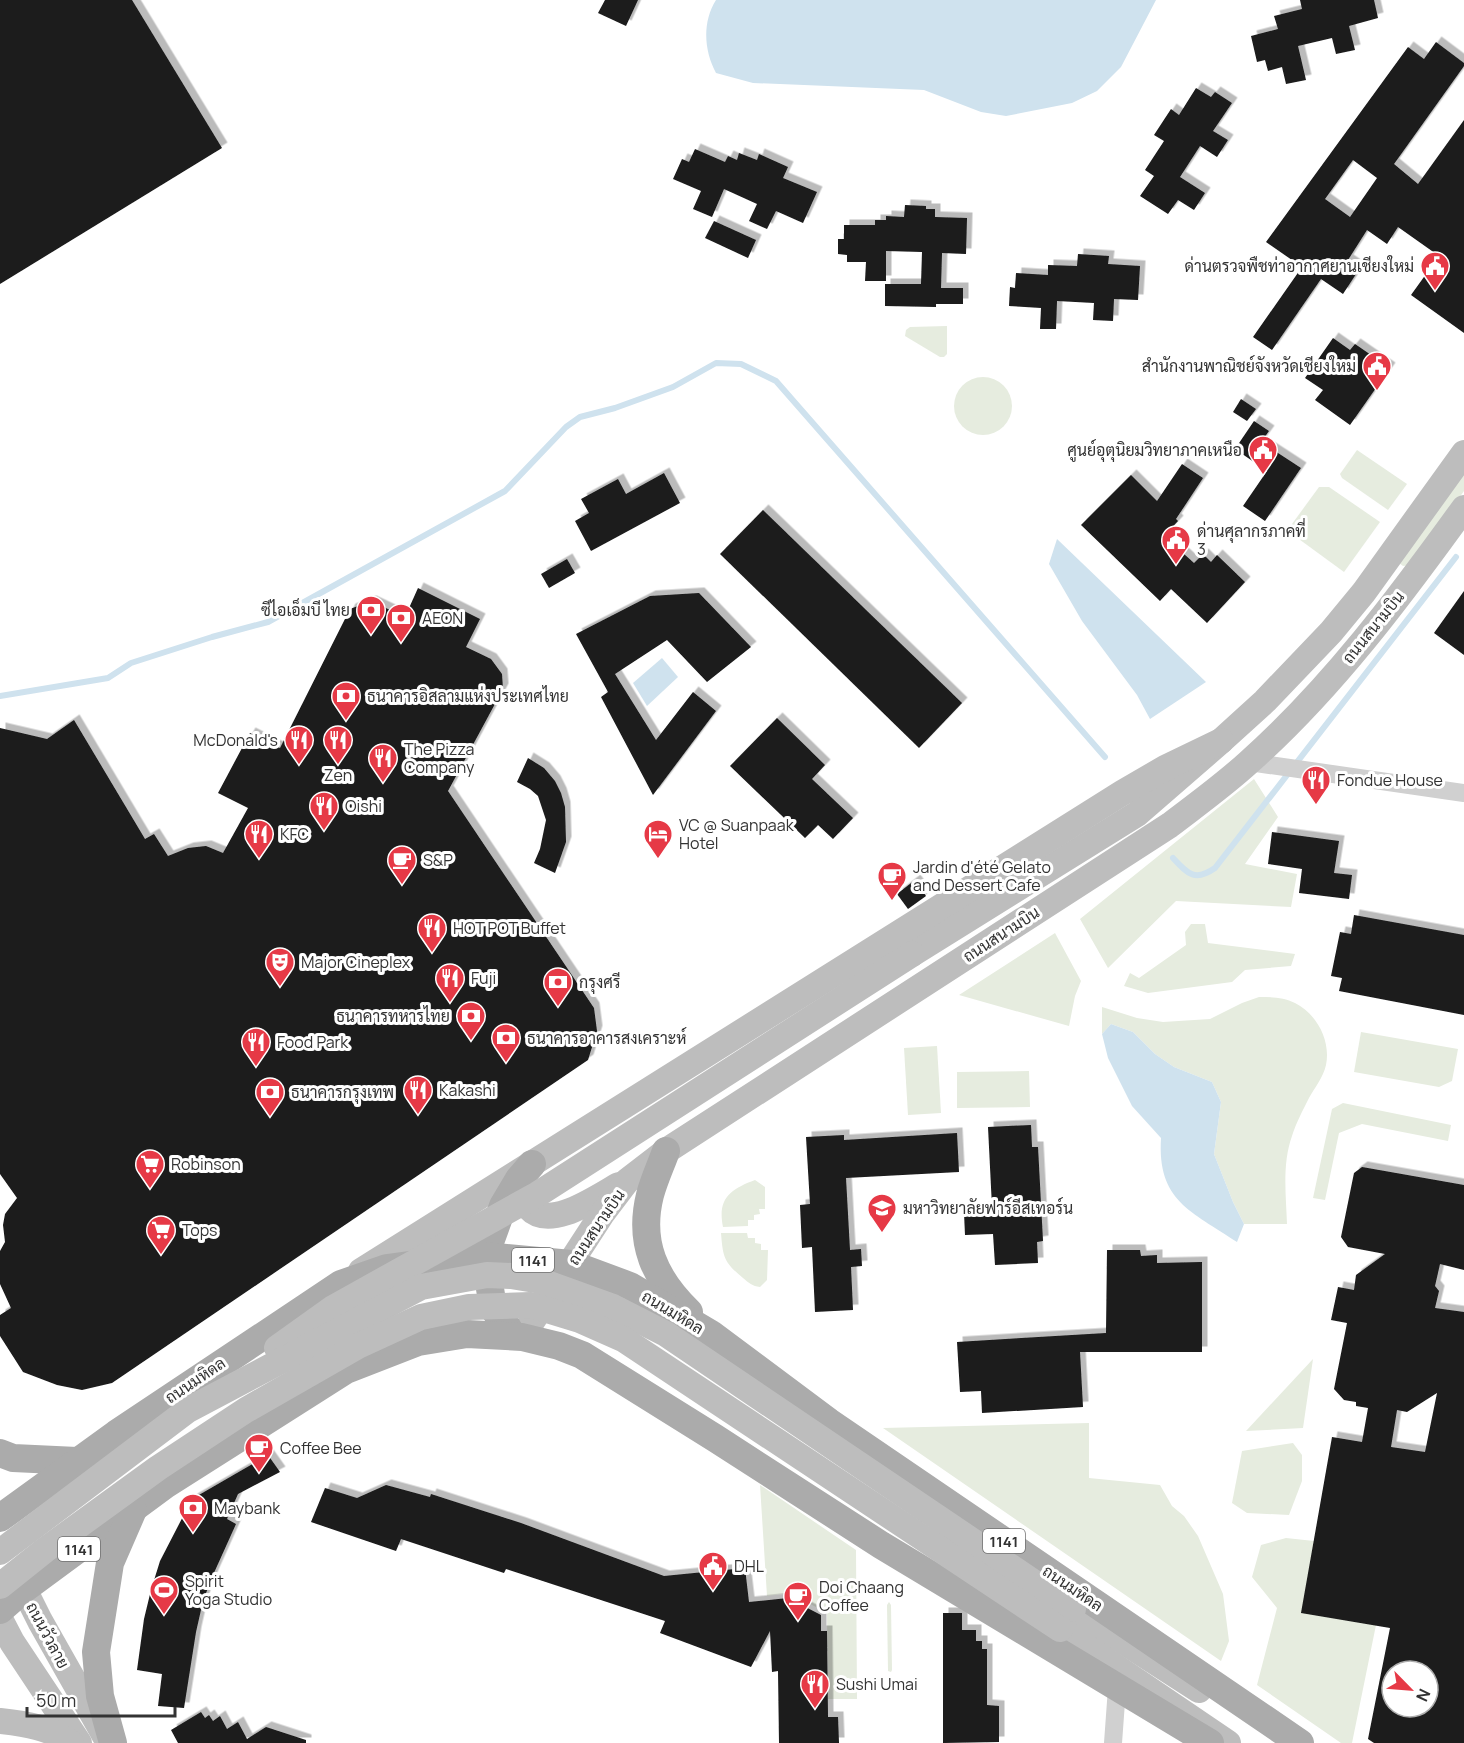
<svg xmlns="http://www.w3.org/2000/svg" width="1464" height="1743" font-family="Manrope,Sarabun,sans-serif">
  <style>
    .green { fill: #e6ecdf }
    .water { fill: #cfe2ee }
    .lines { fill: none; stroke-linecap: round; stroke-linejoin: round }
    .stream { stroke: #cfe2ee; stroke-width: 6 }
    .building { fill: #1a1a1a; fill-rule: evenodd; filter: url(#shadow) }
    .street { stroke: #d0d0d0; stroke-width: 18 }
    .secondary { stroke: #bdbdbd; stroke-width: 26 }
    .primary { stroke: #ababab; stroke-width: 28 }
    .secondary-bridge { stroke: #bdbdbd; stroke-width: 26 }
    .labels { text-anchor: middle; dominant-baseline: central; stroke-width: 6; stroke-linejoin: round; paint-order: stroke }
    .shield { fill: #fff; stroke: #707070; stroke-width: 1.5 }
    .shield-label { font-size: 15px; font-weight: bold; fill: #333 }
    .poi-label { font-size: 16px; fill: #333; stroke: #fff; text-anchor: start }
    .street-label { font-size: 16px; fill: #333; stroke: #fff }
  </style>
  <defs>
    <filter id="shadow"><feDropShadow dx="5.5" dy="-5.5" stdDeviation="0" flood-color="#0004"/></filter>
  </defs>
  <rect width="100%" height="100%" fill="#fff"/>
  <g class="green">
    <path d="M947,326V354L944,357H940L905,336L906,330L910,327Z"/>
    <circle cx="983" cy="406" r="29"/>
    <path d="M1357,450L1407,484L1388,510L1342,478L1340,474Z"/>
    <path d="M1464,471V491L1411,565L1403,566L1399,563Z"/>
    <path d="M1319,487H1329L1380,522L1344,572L1292,534V524Z"/>
    <path d="M1254,779L1278,817L1245,864L1297,874L1291,907L1176,901L1108,968L1080,919Z"/>
    <path d="M1191,924H1205L1208,943L1295,954L1291,966L1245,970L1232,982L1148,993L1124,986L1130,973L1139,978L1186,945L1185,932Z"/>
    <path d="M1055,933L1081,981L1075,996L1069,1026L959,995Z"/>
    <path d="M1259,997C1271,997 1284,997 1295,1003C1317,1014 1331,1041 1326,1065C1323,1078 1315,1087 1309,1098C1303,1110 1296,1123 1292,1136C1282,1164 1286,1195 1287,1224H1244L1233,1202L1214,1154L1221,1102L1212,1082L1174,1067L1155,1054L1133,1032L1111,1024L1102,1034V1007L1137,1018L1163,1022L1210,1019L1242,1003Z"/>
    <path d="M1361,1032L1458,1049L1452,1081L1439,1087L1354,1072Z"/>
    <path d="M937,1046L941,1113L908,1115L904,1048Z"/>
    <path d="M1029,1071L1030,1107L957,1108V1072Z"/>
    <path d="M1343,1103L1451,1125L1448,1141L1362,1124L1339,1133L1325,1200L1313,1198L1332,1109Z"/>
    <path d="M755,1180L765,1187V1209H759L760,1214L754,1215V1220H748V1226L723,1227C717,1198 731,1189 755,1180Z"/>
    <path d="M721,1233H747L748,1238H755V1243L761,1244V1250H768L767,1280L760,1287C752,1286 749,1283 743,1278C724,1262 723,1258 721,1233Z"/>
    <path d="M1313,1359L1303,1428L1246,1431Z"/>
    <path d="M1089,1423V1478L1160,1485L1172,1506L1184,1516L1198,1536L1223,1594L1229,1641L1221,1661L883,1428Z"/>
    <path d="M1293,1443L1302,1455V1481L1289,1515L1247,1513L1232,1503L1242,1451Z"/>
    <path d="M760,1485L856,1550L857,1699H828L827,1613L790,1593L767,1596Z"/>
    <path d="M1286,1538L1314,1541L1376,1625L1352,1743H1341L1257,1685L1277,1608L1252,1577L1261,1545Z"/>
    <path d="M889,1602L891,1605L892,1670L891,1672L888,1671L887,1605Z"/>
  </g>
  <g class="water">
    <path d="M716,0H1156L1121,67L1097,91L1072,103L1006,116L981,112L924,90L753,83L716,73C704,51 702,22 716,0Z"/>
    <path d="M1057,539L1206,682L1150,719L1137,695L1082,621L1049,564Z"/>
    <path d="M662,658L678,677L647,706L633,683Z"/>
    <path d="M1111,1024L1133,1032L1155,1054L1174,1067L1212,1082L1221,1102L1214,1154L1233,1202L1244,1224L1237,1242C1191,1211 1157,1201 1161,1138L1132,1106L1108,1058L1102,1034Z"/>
  </g>
  <g class="lines">
    <g class="stream">
      <path d="M0,696L108,678L131,663L212,637L268,622L505,491L566,427L580,417L615,408L673,387L716,363L741,364L776,381L1105,757"/>
      <path d="M1173,858C1188,874 1195,882 1215,868L1456,557"/>
    </g>
  </g>
  <g class="building">
    <path d="M0,0H132L222,148L0,284Z"/>
    <path d="M605,0H638L626,26L598,13Z"/>
    <path d="M1300,0H1374L1378,18L1349,26L1355,50L1336,54L1332,38L1298,46L1306,80L1286,84L1282,67L1268,71L1265,60L1257,62L1251,36L1278,29L1274,16L1302,9Z"/>
    <path d="M1436,42L1464,63V66L1394,164L1418,184L1464,120V333L1411,295L1439,256L1398,227L1387,244L1367,230L1348,260L1360,268L1343,294L1321,279L1272,350L1253,337L1302,267L1266,242L1408,47L1424,59ZM1353,160L1377,178L1350,217L1325,199Z"/>
    <path d="M1196,88L1211,97L1215,92L1232,103L1213,131L1228,140L1217,157L1200,146L1180,177L1205,193L1194,210L1178,200L1168,214L1140,196L1154,176L1145,170L1164,141L1154,135L1171,109L1179,115Z"/>
    <path d="M695,149L725,162L728,156L737,160L739,153L757,160L759,154L788,167L783,178L817,192L803,223L776,211L767,229L749,221L757,204L724,189L712,217L693,209L701,191L673,179L682,159L689,162Z"/>
    <path d="M905,205L926,206V209H935V217L967,218L966,254L942,253L941,288H963V304H936V307L885,306V284H921L922,252L886,251V281H865L866,262H847V255L838,254V239H844V225H875V220H886V216L904,217Z"/>
    <path d="M714,221L756,240L748,258L705,238Z"/>
    <path d="M1078,254L1109,256L1108,264L1140,266L1138,300L1114,299L1113,321L1093,320L1094,303L1057,301L1056,329H1040L1041,308L1009,306L1010,287L1015,288L1016,273L1048,275V265L1077,266Z"/>
    <path d="M1333,338L1350,350L1355,344L1390,368L1350,425L1315,400L1323,390L1305,378Z"/>
    <path d="M1241,399L1256,409L1247,421L1233,412Z"/>
    <path d="M1254,421L1269,431L1261,442L1301,468L1265,521L1243,506L1267,471L1235,449Z"/>
    <path d="M1182,464L1203,478L1176,519L1178,521L1164,536L1194,563L1203,554L1211,562L1217,555L1245,582L1207,623L1171,589L1160,601L1081,525L1131,475L1157,501Z"/>
    <path d="M664,473L680,503L591,551L575,521L589,513L581,499L618,479L626,494Z"/>
    <path d="M763,510L962,703L919,748L720,554Z"/>
    <path d="M567,559L575,573L549,588L541,574Z"/>
    <path d="M418,588L480,619L466,647L491,659L502,674L503,689L448,791L594,1008L597,1031L588,1060L112,1383L82,1390L57,1385L23,1372L0,1336V1315L11,1308L0,1284V1251L5,1242L3,1225L5,1214L17,1198L0,1174V728L47,739L74,720L145,839L154,834L168,856L188,848L206,846L223,853L248,808L218,793L250,733L280,748L350,609L371,601L405,617Z"/>
    <path d="M1464,591V655L1434,633Z"/>
    <path d="M699,593L751,647L707,682L667,640L615,674L656,740L693,692L716,711L653,795L601,697L608,692L576,634L650,596Z"/>
    <path d="M777,718L825,765L812,779L853,818L833,839L818,825L805,838L730,766Z"/>
    <path d="M528,758L544,768L555,781L561,793L565,807L566,842L555,873L534,863L540,849L546,820L538,796L530,789L517,782Z"/>
    <path d="M1272,832L1339,841L1334,873L1352,875L1349,899L1299,893L1302,869L1268,864Z"/>
    <path d="M915,880L926,896L908,909L897,894Z"/>
    <path d="M1354,915L1464,935V1015L1339,991L1342,978L1331,976L1340,932L1351,934Z"/>
    <path d="M1031,1125L1032,1147H1038L1043,1241L1037,1242L1038,1263L995,1265L993,1234L965,1235L964,1213H974V1208L992,1207L988,1127Z"/>
    <path d="M957,1133L959,1172L846,1178L850,1250L861,1249L862,1266L851,1267L853,1310L815,1312L812,1247L802,1248L800,1205L810,1204L806,1137L844,1135V1140Z"/>
    <path d="M1362,1167L1464,1185V1270L1440,1264L1435,1286L1439,1291L1435,1308L1464,1312V1743H1374L1368,1739L1390,1628L1301,1613L1332,1437L1362,1442L1368,1408L1356,1406V1402L1344,1400L1334,1389L1347,1323L1331,1320L1338,1287L1354,1290L1356,1275L1385,1254L1348,1247L1341,1237L1354,1173ZM1437,1393L1425,1452L1391,1447L1397,1410L1407,1412ZM1392,1671H1428V1707H1392Z"/>
    <path d="M1107,1250H1140L1141,1256L1157,1255V1263L1202,1262V1352H1080L1083,1407L982,1413L981,1391L960,1392L957,1342L1106,1333Z"/>
    <path d="M268,1455L280,1472L238,1494L227,1519L236,1524L213,1575L203,1601L196,1632L184,1708L158,1706L162,1674L137,1670L144,1619L151,1590L160,1561L192,1499Z"/>
    <path d="M386,1485L430,1497L431,1494L521,1523L664,1576L745,1568L749,1602L788,1598L821,1615V1631H827L828,1717H838L839,1743H779L778,1671L772,1672L770,1631L751,1667L660,1633L665,1621L506,1569L504,1573L401,1539L396,1551L311,1522L325,1488L357,1498Z"/>
    <path d="M943,1613H962V1630H976V1641H982V1649H987V1705L999,1706V1742L943,1743Z"/>
    <path d="M201,1712L205,1718L209,1715L213,1721L220,1716L227,1729L238,1722L247,1739L266,1727L306,1740V1743H178L171,1730Z"/>
  </g>
  <g class="lines">
    <g class="street">
      <path d="M1249,762L1464,793"/>
      <path d="M1113,1743L1117,1688"/>
    </g>
    <g class="secondary">
      <path d="M912,954L1137,814L1221,741L1265,701L1331,632L1364,592L1464,453"/>
      <path d="M519,1182C519,1192 522,1200 529,1208C550,1231 597,1197 619,1185"/>
      <path d="M361,1271L1122,793L1165,768L1221,741"/>
      <path d="M522,1337L602,1214L627,1181L666,1151L1170,825C1196,805 1224,785 1249,762C1332,688 1399,598 1464,508"/>
      <path d="M24,1589L40,1621L105,1736"/>
      <path d="M1073,1609L1199,1690"/>
      <path d="M0,1619L12,1642L79,1743"/>
      <path d="M1060,1629L1228,1743"/>
      <path d="M0,1721C26,1724 49,1727 71,1743"/>
    </g>
    <g class="primary">
      <path d="M666,1151C661,1165 654,1180 650,1195C638,1243 655,1279 689,1312"/>
      <path d="M508,1328L493,1308L485,1256L503,1206L519,1179L532,1164"/>
      <path d="M0,1453L13,1458L77,1461"/>
      <path d="M0,1518L116,1434L341,1284L387,1268L468,1257L485,1256L571,1264L630,1286L711,1334L829,1422L1300,1743"/>
      <path d="M0,1610L24,1589L165,1485L346,1370L418,1342L467,1334L522,1337L559,1346L582,1355L715,1438L881,1545L1210,1743"/>
      <path d="M113,1743L100,1696L96,1652L110,1563L133,1510"/>
    </g>
    <g class="secondary-bridge">
      <path d="M277,1348L333,1308L538,1194L912,954"/>
      <path d="M0,1552L188,1410L421,1287L487,1275L511,1276L541,1281L613,1307L666,1334L1073,1609"/>
      <path d="M0,1586L45,1550L158,1468L246,1410L358,1346L421,1317L469,1307L531,1305L580,1320L623,1339L1060,1629"/>
    </g>
  </g>
  <defs>
    <g id="civic-pin" transform="scale(1.5)"><path d="M0 17L-7.5 6A9.5 9.5 0 1 1 7.5 6Z" fill="#e63946" stroke="#fff"/><path d="M-.6-6.5H3V-4.5H.6V-3L4-1V1h2V6H-6V1h2V-1L-.6-3ZM-1.2 2.5V6h2.4V2.5Z" fill="#fff"/></g>
    <g id="bank-pin" transform="scale(1.5)"><path d="M0 17L-7.5 6A9.5 9.5 0 1 1 7.5 6Z" fill="#e63946" stroke="#fff"/><path d="M-6-4H6V4H-6ZM0-2.3a2.3 2.3 0 1 0 0 4.6a2.3 2.3 0 1 0 0-4.6Z" fill="#fff"/></g>
    <g id="restaurant-pin" transform="scale(1.5)"><path d="M0 17L-7.5 6A9.5 9.5 0 1 1 7.5 6Z" fill="#e63946" stroke="#fff"/><path d="M-5-6h1v4h1v-4h1v4h1v-4h1v5L-1.5 .5V6h-2V.5L-5-1ZM5-6V6H3V1.5H1.5Q1.5-4 5-6Z" fill="#fff"/></g>
    <g id="hotel-pin" transform="scale(1.5)"><path d="M0 17L-7.5 6A9.5 9.5 0 1 1 7.5 6Z" fill="#e63946" stroke="#fff"/><path d="M-6-4.5h1.5V1H6V5H4.5V3h-9V5H-6ZM-4 0a1.8 1.8 0 1 1 3.6 0ZM.5 0V-2.5h3Q6-2.5 6 0Z" fill="#fff"/></g>
    <g id="cafe-pin" transform="scale(1.5)"><path d="M0 17L-7.5 6A9.5 9.5 0 1 1 7.5 6Z" fill="#e63946" stroke="#fff"/><path d="M-5.5-4.5H6V0H3Q3 3.5 0 3.5H-2.5Q-5.5 3.5-5.5 0ZM3-3.2v2h1.7v-2ZM-6 4.5H4V6H-6Z" fill="#fff"/></g>
    <g id="theatre-pin" transform="scale(1.5)"><path d="M0 17L-7.5 6A9.5 9.5 0 1 1 7.5 6Z" fill="#e63946" stroke="#fff"/><path d="M-5-5.5Q0-4 5-5.5V0Q5 5 0 6Q-5 5-5 0ZM-3.3-2.5H-1v1.5H-3.3ZM1-2.5H3.3v1.5H1ZM-2.8 1Q0 5.5 2.8 1Z" fill="#fff"/></g>
    <g id="supermarket-pin" transform="scale(1.5)"><path d="M0 17L-7.5 6A9.5 9.5 0 1 1 7.5 6Z" fill="#e63946" stroke="#fff"/><path d="M-6-5.5h2.5l.6 2H6L4.5 2H-2.5L-4.4-4H-6ZM-1.5 3.2a1.3 1.3 0 1 0 .1 0ZM3 3.2a1.3 1.3 0 1 0 .1 0Z" fill="#fff"/></g>
    <g id="university-pin" transform="scale(1.5)"><path d="M0 17L-7.5 6A9.5 9.5 0 1 1 7.5 6Z" fill="#e63946" stroke="#fff"/><path d="M0-5L7-2L0 1L-7-2ZM-4 1L0 2.5L4 1V4Q0 6-4 4Z" fill="#fff"/></g>
    <g id="stadium-pin" transform="scale(1.5)"><path d="M0 17L-7.5 6A9.5 9.5 0 1 1 7.5 6Z" fill="#e63946" stroke="#fff"/><path d="M0-5a6.5 5 0 1 0 0 10a6.5 5 0 1 0 0-10ZM-3.5-1.8h7v3.6h-7Z" fill="#fff"/></g>
  </defs>
  <g fill-rule="evenodd">
    <use href="#civic-pin" x="1435" y="266"/>
    <use href="#civic-pin" x="1377" y="366"/>
    <use href="#civic-pin" x="1263" y="450"/>
    <use href="#civic-pin" x="1176" y="540"/>
    <use href="#bank-pin" x="371" y="610"/>
    <use href="#bank-pin" x="401" y="618"/>
    <use href="#bank-pin" x="346" y="696"/>
    <use href="#restaurant-pin" x="299" y="740"/>
    <use href="#restaurant-pin" x="338" y="740"/>
    <use href="#restaurant-pin" x="383" y="758"/>
    <use href="#restaurant-pin" x="1316" y="780"/>
    <use href="#restaurant-pin" x="324" y="806"/>
    <use href="#restaurant-pin" x="259" y="834"/>
    <use href="#hotel-pin" x="658" y="834"/>
    <use href="#cafe-pin" x="402" y="860"/>
    <use href="#cafe-pin" x="892" y="876"/>
    <use href="#restaurant-pin" x="432" y="928"/>
    <use href="#theatre-pin" x="280" y="962"/>
    <use href="#restaurant-pin" x="450" y="978"/>
    <use href="#bank-pin" x="558" y="982"/>
    <use href="#bank-pin" x="471" y="1016"/>
    <use href="#bank-pin" x="506" y="1038"/>
    <use href="#restaurant-pin" x="256" y="1042"/>
    <use href="#restaurant-pin" x="418" y="1090"/>
    <use href="#bank-pin" x="270" y="1092"/>
    <use href="#supermarket-pin" x="150" y="1164"/>
    <use href="#university-pin" x="882" y="1208"/>
    <use href="#supermarket-pin" x="161" y="1230"/>
    <use href="#cafe-pin" x="259" y="1448"/>
    <use href="#bank-pin" x="193" y="1508"/>
    <use href="#civic-pin" x="713" y="1566"/>
    <use href="#stadium-pin" x="164" y="1590"/>
    <use href="#cafe-pin" x="798" y="1596"/>
    <use href="#restaurant-pin" x="815" y="1684"/>
  </g>
  <g class="labels">
    <g class="shield">
      <rect x="512" y="1248" width="42" height="24" rx="4.5"/>
      <rect x="983" y="1529" width="42" height="24" rx="4.5"/>
      <rect x="58" y="1537" width="42" height="24" rx="4.5"/>
    </g>
    <g class="shield-label">
      <text x="533" y="1260">1141</text>
      <text x="1004" y="1541">1141</text>
      <text x="79" y="1549">1141</text>
    </g>
    <g class="poi-label">
      <text x="1414" y="266" text-anchor="end">ด่านตรวจพืชท่าอากาศยานเชียงใหม่</text>
      <text x="1356" y="366" text-anchor="end">สำนักงานพาณิชย์จังหวัดเชียงใหม่</text>
      <text x="1242" y="450" text-anchor="end">ศูนย์อุตุนิยมวิทยาภาคเหนือ</text>
      <text x="1197" y="531">ด่านศุลากรภาคที่<tspan x="1197" dy="18">3</tspan></text>
      <text x="350" y="610" text-anchor="end">ซีไอเอ็มบี ไทย</text>
      <text x="422" y="618">AEON</text>
      <text x="367" y="696">ธนาคารอิสลามแห่งประเทศไทย</text>
      <text x="278" y="740" text-anchor="end">McDonald's</text>
      <text x="404" y="749">The Pizza<tspan x="404" dy="18">Company</tspan></text>
      <text x="338" y="775" text-anchor="middle">Zen</text>
      <text x="1337" y="780">Fondue House</text>
      <text x="345" y="806">Oishi</text>
      <text x="679" y="825">VC @ Suanpaak<tspan x="679" dy="18">Hotel</tspan></text>
      <text x="280" y="834">KFC</text>
      <text x="423" y="860">S&amp;P</text>
      <text x="913" y="867">Jardin d'été Gelato<tspan x="913" dy="18">and Dessert Cafe</tspan></text>
      <text x="453" y="928">HOT POT Buffet</text>
      <text x="301" y="962">Major Cineplex</text>
      <text x="471" y="978">Fuji</text>
      <text x="579" y="982">กรุงศรี</text>
      <text x="450" y="1016" text-anchor="end">ธนาคารทหารไทย</text>
      <text x="527" y="1038">ธนาคารอาคารสงเคราะห์</text>
      <text x="277" y="1042">Food Park</text>
      <text x="439" y="1090">Kakashi</text>
      <text x="291" y="1092">ธนาคารกรุงเทพ</text>
      <text x="171" y="1164">Robinson</text>
      <text x="903" y="1208">มหาวิทยาลัยฟาร์อีสเทอร์น</text>
      <text x="182" y="1230">Tops</text>
      <text x="280" y="1448">Coffee Bee</text>
      <text x="214" y="1508">Maybank</text>
      <text x="734" y="1566">DHL</text>
      <text x="185" y="1581">Spirit<tspan x="185" dy="18">Yoga Studio</tspan></text>
      <text x="819" y="1587">Doi Chaang<tspan x="819" dy="18">Coffee</tspan></text>
      <text x="836" y="1684">Sushi Umai</text>
    </g>
    <g class="street-label">
      <text transform="translate(1373 627) rotate(-51)">ถนนสนามบิน</text>
      <text transform="translate(1001 934) rotate(-33)">ถนนสนามบิน</text>
      <text transform="translate(596 1227) rotate(-56)">ถนนสนามบิน</text>
      <text transform="translate(673 1312) rotate(31)">ถนนมหิดล</text>
      <text transform="translate(195 1380) rotate(-34)">ถนนมหิดล</text>
      <text transform="translate(1073 1588) rotate(34)">ถนนมหิดล</text>
      <text transform="translate(48 1635) rotate(62)">ถนนวัวลาย</text>
    </g>
  </g>
  <g transform="translate(1410 1689) rotate(115)"><circle r="28" fill="#ffffff" stroke="#adadad" stroke-width="1.5"/>
  <path d="M0-4.5L10 22L0 15L-10 22Z" fill="#e63946"/>
  <text y="-9" font-size="16" font-weight="bold" text-anchor="middle" fill="#333333">N</text>
  </g>
  <path d="M27 1707v9h148v-9" fill="none" stroke="#333333" stroke-width="3"/>
  <text x="36" y="1707" font-size="18" fill="#333333" stroke="#ffffff" stroke-width="4.5" paint-order="stroke">50 m</text>
</svg>
